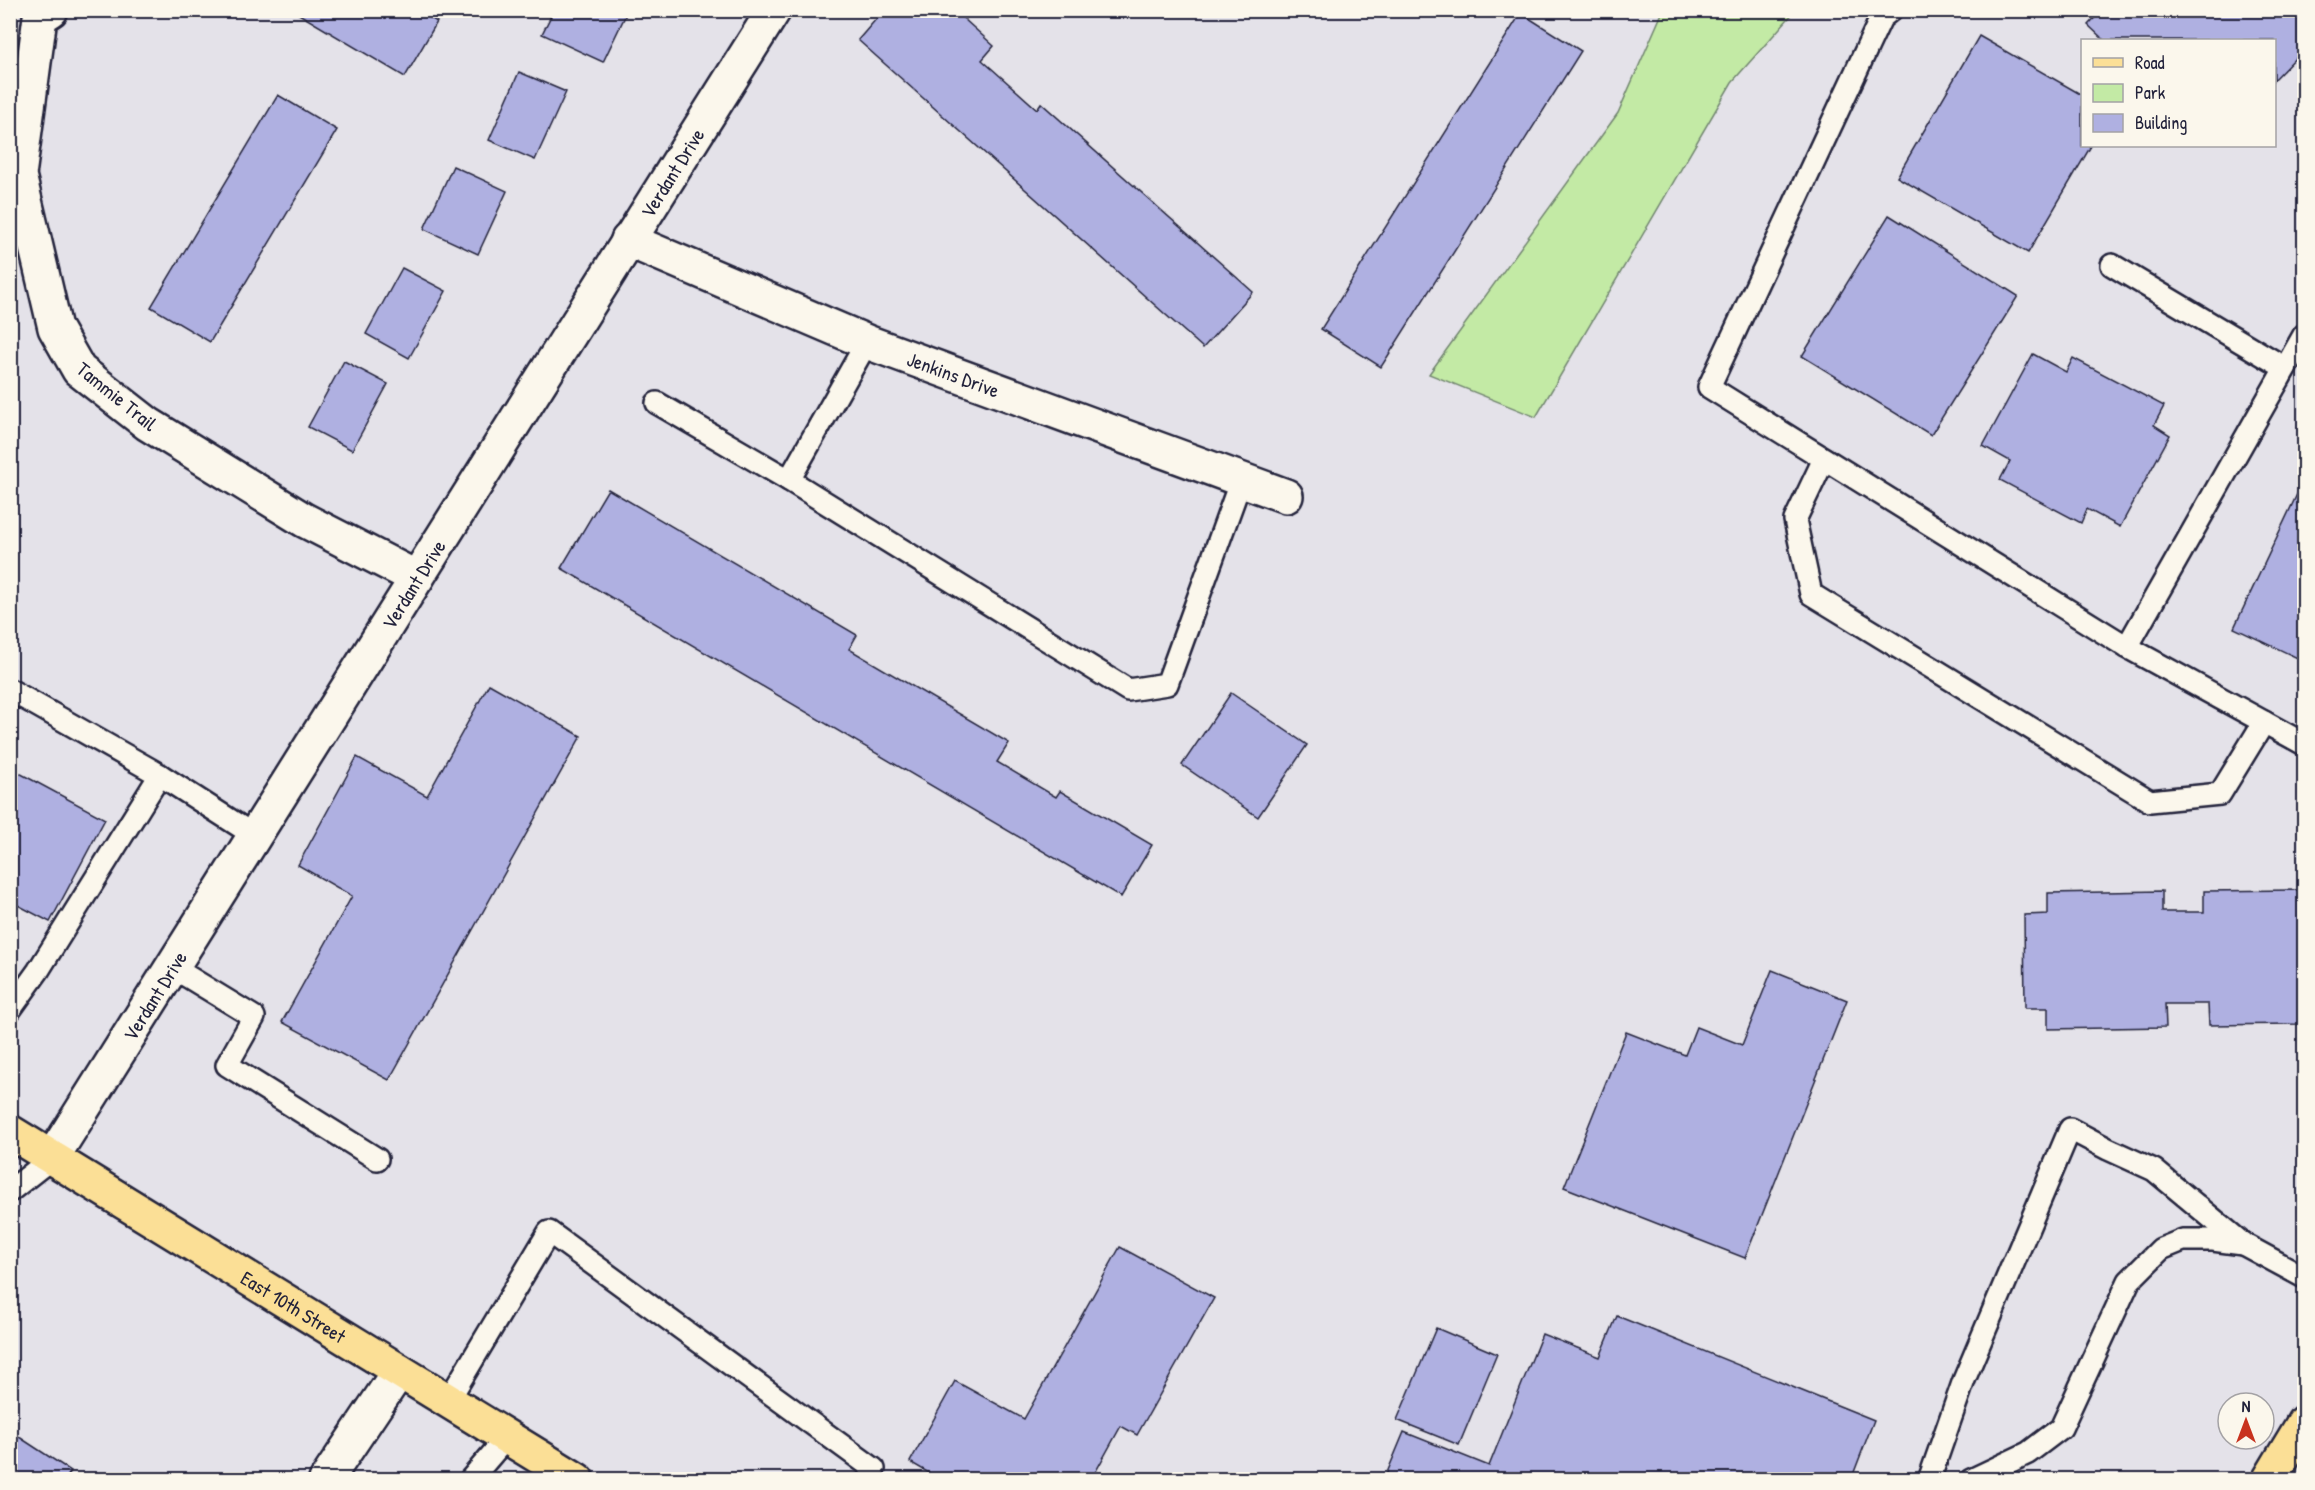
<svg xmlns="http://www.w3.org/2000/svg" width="2315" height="1490" font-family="'Patrick Hand',sans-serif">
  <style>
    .green { fill: #c3eaa5; stroke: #728670; stroke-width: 1.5 }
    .building { fill: #afb0e1; stroke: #22223b; stroke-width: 1.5 }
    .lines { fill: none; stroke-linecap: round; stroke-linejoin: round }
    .service-casing { stroke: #22223b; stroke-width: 26 }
    .minor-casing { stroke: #22223b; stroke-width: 38 }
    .primary-casing { stroke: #22223b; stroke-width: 38 }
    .trunk-casing { stroke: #22223b; stroke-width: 38 }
    .service { stroke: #fbf7ec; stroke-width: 21 }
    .minor { stroke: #fbf7ec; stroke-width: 33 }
    .primary { stroke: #fbdf96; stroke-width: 33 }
    .trunk { stroke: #fbdf96; stroke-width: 33 }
    .labels { text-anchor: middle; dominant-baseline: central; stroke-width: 4.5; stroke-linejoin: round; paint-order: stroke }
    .street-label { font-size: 20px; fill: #22223b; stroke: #fbf7ec }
  </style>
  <rect width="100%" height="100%" fill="#e4e2e9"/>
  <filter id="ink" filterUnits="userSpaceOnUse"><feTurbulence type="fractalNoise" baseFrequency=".0167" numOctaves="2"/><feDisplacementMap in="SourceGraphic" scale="12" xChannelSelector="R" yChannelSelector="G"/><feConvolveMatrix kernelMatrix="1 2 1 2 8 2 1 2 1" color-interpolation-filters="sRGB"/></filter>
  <g filter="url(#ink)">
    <path class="green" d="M1663,11H1795L1732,82L1536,417L1429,374L1618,113Z"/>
    <g class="building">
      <path d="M292,10H418L437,22L405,77Z"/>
      <path d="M554,10H628L603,62L542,34Z"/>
      <path d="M884,10H954L994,46L982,60L1037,109L1041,103L1253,292L1203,348L858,40Z"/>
      <path d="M2102,10H2304V49L2274,80V40H2104L2088,25Z"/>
      <path d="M1521,13L1581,51L1381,367L1321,329Z"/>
      <path d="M1979,36L2082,95V146H2091L2028,253L1897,177Z"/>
      <path d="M519,72L566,92L535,160L489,140Z"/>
      <path d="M278,95L337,130L210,342L151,307Z"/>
      <path d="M453,166L507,191L478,254L424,229Z"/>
      <path d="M1889,215L2018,296L1931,435L1802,356Z"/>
      <path d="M402,268L446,291L409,358L366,334Z"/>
      <path d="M2033,354L2066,372L2073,358L2164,406L2154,425L2170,435L2120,527L2087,509L2081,523L2000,480L2010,461L1983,446Z"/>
      <path d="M344,361L388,384L352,450L308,427Z"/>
      <path d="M608,489L857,635L849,649L1009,743L997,762L1056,797L1060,791L1152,845L1121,897L561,568Z"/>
      <path d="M2299,490L2304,492V661L2234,628Z"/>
      <path d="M489,684L581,736L389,1080L282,1022L352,896L298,865L357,757L427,796Z"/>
      <path d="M1231,693L1307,745L1258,817L1182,765Z"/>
      <path d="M10,768L105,819L50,922L10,901Z"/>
      <path d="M2304,890V1024L2209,1025L2208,1004H2165L2166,1027L2048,1029V1008H2025L2024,915L2048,914V893L2162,891V912H2204V891Z"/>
      <path d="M1772,970L1847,1000L1745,1258L1564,1187L1626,1032L1685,1055L1696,1027L1742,1045Z"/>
      <path d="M1120,1247L1214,1298L1137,1435L1121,1426L1091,1480H941L910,1462L955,1381L1024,1419Z"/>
      <path d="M1617,1316L1874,1420L1851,1480H1384L1404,1432L1489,1466L1542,1334L1600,1357Z"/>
      <path d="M1436,1328L1497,1354L1459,1445L1397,1420Z"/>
      <path d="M10,1431L71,1471L65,1480H10Z"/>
    </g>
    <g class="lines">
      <g class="service-casing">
        <g id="service">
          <path d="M1891,10L1881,18L1709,387L2127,647L2304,744"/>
          <path d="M2112,265L2285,368"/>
          <path d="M867,342L789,480L1128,690L1167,684L1241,480"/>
          <path d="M657,403L789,480"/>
          <path d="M1824,459L1795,520L1811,594L2150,801L2220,794L2264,722"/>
          <path d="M2127,647L2304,335"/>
          <path d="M10,690L160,775L38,971L10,1010"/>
          <path d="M160,775L255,836"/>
          <path d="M172,967L254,1017L227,1065L377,1159"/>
          <path d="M10,1191L52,1158"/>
          <path d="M448,1401L549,1232L874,1469L869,1480"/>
          <path d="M470,1480L507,1437"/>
          <path d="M1929,1480L1964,1380L2070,1129L2108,1149L2154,1170L2243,1244L2304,1277"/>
          <path d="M1971,1480L2028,1453L2061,1428L2129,1281L2161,1249L2183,1240H2213L2243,1244"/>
        </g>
      </g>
      <g class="minor-casing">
        <g id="minor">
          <path d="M51,10L40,17L19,175L55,328L79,370L148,424L304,520L417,578"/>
          <path id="s1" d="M628,240L867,342L1286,496"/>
          <path id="s2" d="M52,1158L774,10"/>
          <path d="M326,1480L399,1371"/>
        </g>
      </g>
      <g class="primary-casing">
        <g id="primary">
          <path id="s3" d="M10,1132L577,1480"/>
        </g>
      </g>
      <g class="trunk-casing">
        <path id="trunk" d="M2269,1480L2304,1422"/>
      </g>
      <use href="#service" class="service"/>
      <use href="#minor" class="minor"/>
      <use href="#primary" class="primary"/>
      <use href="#trunk" class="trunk"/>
    </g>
  </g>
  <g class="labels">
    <g class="street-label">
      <text stroke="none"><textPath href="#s2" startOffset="1164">Verdant Drive</textPath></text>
      <text stroke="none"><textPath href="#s1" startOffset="352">Jenkins Drive</textPath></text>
      <text transform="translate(117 396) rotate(39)">Tammie Trail</text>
      <text stroke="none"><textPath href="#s2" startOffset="678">Verdant Drive</textPath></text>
      <text stroke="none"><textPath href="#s2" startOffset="192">Verdant Drive</textPath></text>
      <text stroke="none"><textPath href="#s3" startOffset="333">East 10th Street</textPath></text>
    </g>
  </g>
  <rect width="2315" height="1490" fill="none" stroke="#fbf7ec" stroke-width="36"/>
  <rect x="18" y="18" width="2279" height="1454" fill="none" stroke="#22223b" stroke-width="2" filter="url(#ink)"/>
  <rect x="2081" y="39" width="195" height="108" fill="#fbf7ec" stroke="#a4a2a5" stroke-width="1.5"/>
  <rect x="2093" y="58" width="30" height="9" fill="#fbdf96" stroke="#a4a2a5" stroke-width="1.5"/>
  <text x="2135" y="69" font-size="18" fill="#22223b">Road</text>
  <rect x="2093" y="84" width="30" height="18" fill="#c3eaa5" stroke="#a4a2a5" stroke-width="1.5"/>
  <text x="2135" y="99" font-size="18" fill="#22223b">Park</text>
  <rect x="2093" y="114" width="30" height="18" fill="#afb0e1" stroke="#a4a2a5" stroke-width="1.5"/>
  <text x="2135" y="129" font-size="18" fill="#22223b">Building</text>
  <g transform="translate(2246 1421)"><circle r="28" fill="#fbf7ec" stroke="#a4a2a5" stroke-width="1.5"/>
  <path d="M0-4.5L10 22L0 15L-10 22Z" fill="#c8321e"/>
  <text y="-9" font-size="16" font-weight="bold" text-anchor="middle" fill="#22223b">N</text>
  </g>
</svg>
